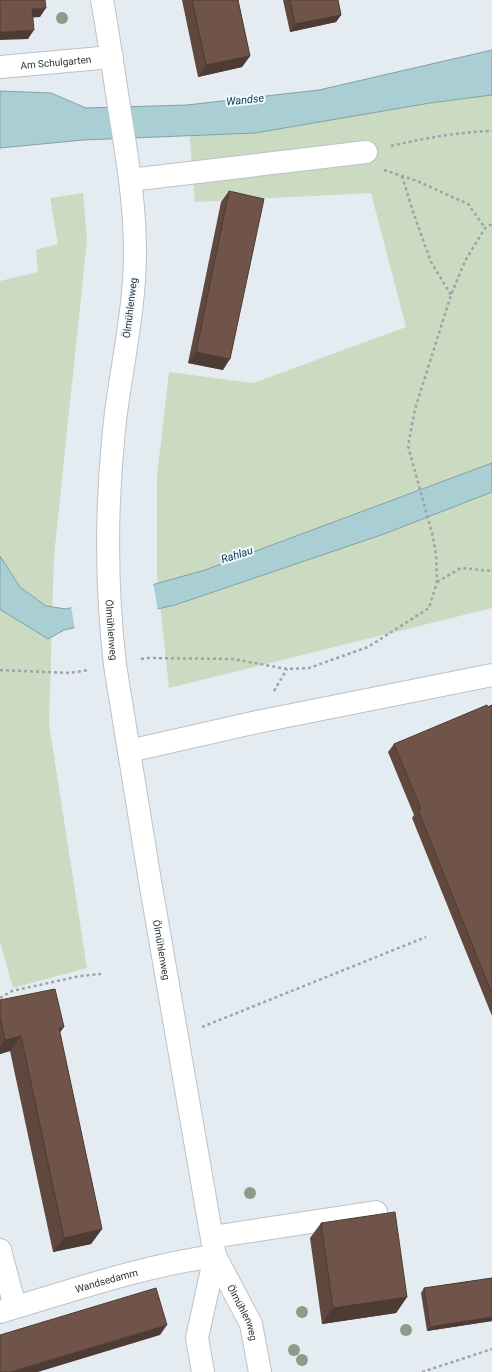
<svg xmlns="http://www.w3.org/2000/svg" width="492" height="1372" font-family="Roboto,sans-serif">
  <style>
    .green { fill: #cadbc2 }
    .water { fill: #a9cfd4; stroke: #84a0a4 }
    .pier { fill: #e4ecf2 }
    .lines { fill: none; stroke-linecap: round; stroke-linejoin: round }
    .minor-casing { stroke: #bbc2c8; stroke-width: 24 }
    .major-casing { stroke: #bbc2c8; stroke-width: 24 }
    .path { stroke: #9da3a8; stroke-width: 2.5; stroke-dasharray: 3 3; stroke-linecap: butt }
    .minor { stroke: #fff; stroke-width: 22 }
    .major { stroke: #fff; stroke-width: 22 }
    .tree { fill: #8b9d8a }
    .wall { fill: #60483f }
    .shaded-wall { fill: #4e3b33 }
    .building { fill: #705449; stroke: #4e3b33 }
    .labels { text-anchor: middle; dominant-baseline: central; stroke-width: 4; stroke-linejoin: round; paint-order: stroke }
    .street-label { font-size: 10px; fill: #2f3234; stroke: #f2f9ff }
    .water-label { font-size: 11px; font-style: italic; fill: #013f45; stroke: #f2f9ff }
  </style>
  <rect width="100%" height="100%" fill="#e4ecf2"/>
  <g class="green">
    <path d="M492,50V608L169,688L157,576V476L169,372L253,383L406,327L371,193L195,202L187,105L319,90Z"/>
    <path d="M83,193L87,240L54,556L49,724L87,968L13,988L0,942V281L38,272L36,250L58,244L50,198Z"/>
  </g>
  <g class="water">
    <path d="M492,50V95L430,103L255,133L83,140L0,148V91L51,93L86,108L187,105L319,90Z"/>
    <path d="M492,463V492L384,534L175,605L64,630L48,639L1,610L0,608V556L20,587L46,606L66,609L205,570Z"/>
  </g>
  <path class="pier" d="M153,582L158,611L75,630L71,606Z"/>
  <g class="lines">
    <g class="minor-casing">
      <g id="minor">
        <path id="s1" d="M0,67L112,57"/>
        <path d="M130,180L366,152"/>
        <path d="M129,751L257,722L492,675"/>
        <path d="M212,1237L376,1212"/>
        <path d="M0,1250L15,1307"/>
        <path id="s2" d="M0,1312C71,1291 142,1266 215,1256"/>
      </g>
    </g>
    <g class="major-casing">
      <g id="major">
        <path id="s3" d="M102,0C109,38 114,75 120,113C129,168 138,224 134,280C131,330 119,380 114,430C106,508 106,587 115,665L150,881L215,1256L251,1324L260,1372"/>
        <path d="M203,1372L197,1338L215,1256"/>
      </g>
    </g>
    <g class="path">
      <path d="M391,146C425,138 458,132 492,131"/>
      <path d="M384,170L417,181L468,204L485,228"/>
      <path d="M402,176L413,212L431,262L451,295"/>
      <path d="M437,582L461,568L492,571"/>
      <path d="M141,659L147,658L233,659L287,669L309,668L368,647L429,608L437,582L436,555L433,537L408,446L415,409L451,295L465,261L485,228L492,224"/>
      <path d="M0,670L69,673L89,670"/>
      <path d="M274,691L287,669"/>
      <path d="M0,998L12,991L80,976L101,974"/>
      <path d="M202,1027L426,937"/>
      <path d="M422,1372L492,1349"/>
    </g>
    <use href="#minor" class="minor"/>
    <use href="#major" class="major"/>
  </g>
  <g class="tree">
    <circle cx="62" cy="18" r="6"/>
    <circle cx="250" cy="1193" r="6"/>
    <circle cx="302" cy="1312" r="6"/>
    <circle cx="406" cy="1330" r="6"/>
    <circle cx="294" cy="1350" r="6"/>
    <circle cx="302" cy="1360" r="6"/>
  </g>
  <g class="wall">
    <path d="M182,0H238L250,56L242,67L198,77Z"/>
    <path d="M283,0H338L341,15L336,22L290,32Z"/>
    <path d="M229,191L223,370L188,363L221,202Z"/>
    <path d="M492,705V1016L412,818L414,815L388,752L394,744Z"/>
    <path d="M0,1000L60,1033L102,1229L91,1244L53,1252L10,1051L0,1054Z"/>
    <path d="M321,1223L407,1297L396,1313L322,1324L310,1238Z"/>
    <path d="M492,1278V1321L427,1331L421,1293L424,1288Z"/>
  </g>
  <g class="shaded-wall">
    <path d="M46,8L40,17L26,18L32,9Z"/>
    <path d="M341,15L336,22L290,32L295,24Z"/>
    <path d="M34,30L28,39L0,40V32Z"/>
    <path d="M250,56L242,67L198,77L206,65Z"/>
    <path d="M196,352L230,359L223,370L188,363Z"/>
    <path d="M64,1027L53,1042L59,1028Z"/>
    <path d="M21,1036L10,1051L0,1054V1047L5,1040Z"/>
    <path d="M102,1229L91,1244L53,1252L64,1238Z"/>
    <path d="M407,1297L396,1313L322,1324L333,1308Z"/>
    <path d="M492,1317V1321L427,1331L430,1327Z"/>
    <path d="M167,1325L160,1335L38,1372H10Z"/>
  </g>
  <g class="building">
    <path d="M0,0H45L46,8L32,9L34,30L0,32Z"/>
    <path d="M192,0H238L250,56L206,65Z"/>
    <path d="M290,0H338L341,15L295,24Z"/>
    <path d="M229,191L264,199L230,359L196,352Z"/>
    <path d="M487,705L488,707L492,705V994L418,810L421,809L394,744Z"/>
    <path d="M55,989L64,1027L59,1028L102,1229L64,1238L21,1036L5,1040L0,1017V1000Z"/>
    <path d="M395,1212L407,1297L333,1308L321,1223Z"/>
    <path d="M492,1278V1317L430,1327L424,1288Z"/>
    <path d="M156,1288L167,1325L10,1372H0V1335Z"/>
  </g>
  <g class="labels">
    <g class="street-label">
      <text stroke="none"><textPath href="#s1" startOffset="56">Am Schulgarten</textPath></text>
      <text transform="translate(130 308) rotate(-83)">Ölmühlenweg</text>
      <text stroke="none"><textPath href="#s3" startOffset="634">Ölmühlenweg</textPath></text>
      <text stroke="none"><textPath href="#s3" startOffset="958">Ölmühlenweg</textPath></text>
      <text stroke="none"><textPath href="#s2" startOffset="111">Wandsedamm</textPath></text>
      <text stroke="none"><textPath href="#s3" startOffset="1332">Ölmühlenweg</textPath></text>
    </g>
    <g class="water-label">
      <text transform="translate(245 100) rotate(-6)">Wandse</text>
      <text transform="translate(237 555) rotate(-18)">Rahlau</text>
    </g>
  </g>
</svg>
